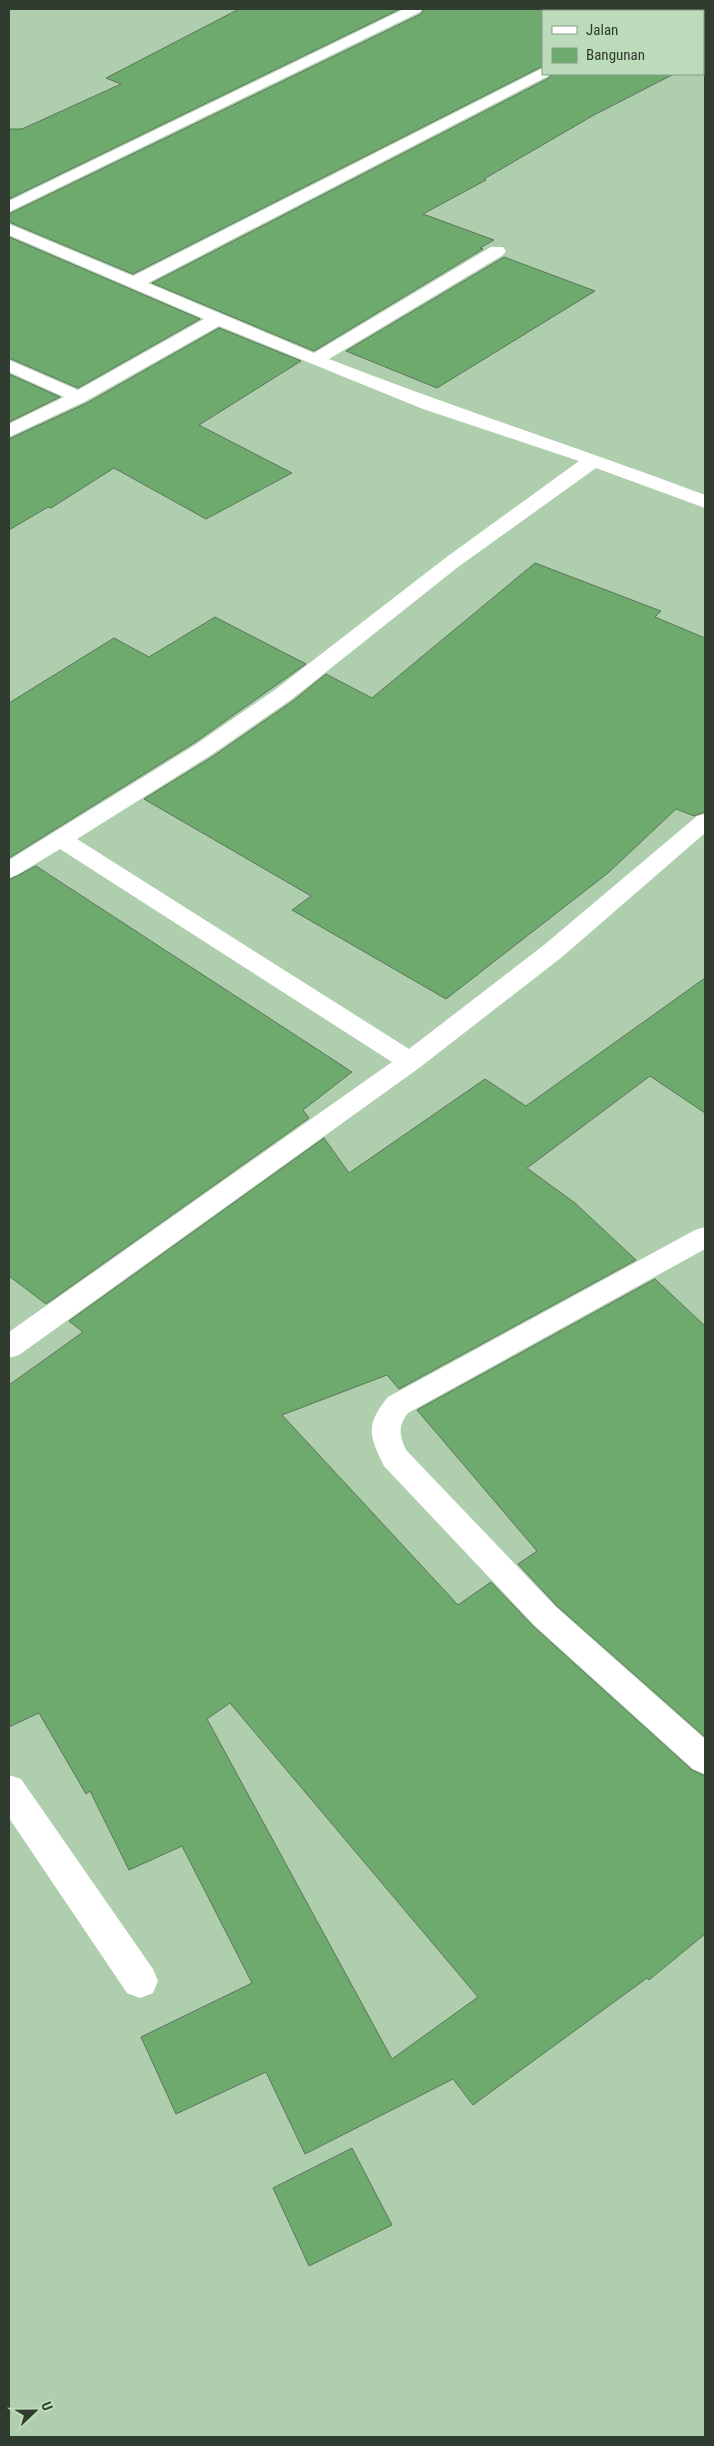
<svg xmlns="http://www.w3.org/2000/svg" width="714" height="2446" font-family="'Roboto Condensed',sans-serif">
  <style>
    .building { fill: #6eaa6e; stroke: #5b775a; fill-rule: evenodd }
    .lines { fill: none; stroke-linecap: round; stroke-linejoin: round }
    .minor { fill: #fff; fill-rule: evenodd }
  </style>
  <rect width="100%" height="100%" fill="#afceae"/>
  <g class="building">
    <path d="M239,9H400L9,199V129H22L121,84L106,78Z"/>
    <path d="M424,9H654L653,11H543V66L133,274L9,222V214L421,14Z"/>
    <path d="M703,11L705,12V57L703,58Z"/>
    <path d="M552,74H674L594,115L484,179L486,180L423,214L494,240L480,248L483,249L314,351L152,283L549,78Z"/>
    <path d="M9,237L200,319L78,388L9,358Z"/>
    <path d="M504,257L595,291L437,388L346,351Z"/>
    <path d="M219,328L301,361L199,425L292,473L206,519L114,468L51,508L48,507L9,530V439L87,403Z"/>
    <path d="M9,374L60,397L9,422Z"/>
    <path d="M535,563L661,611L655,617L705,638V812L694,816L676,809L608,873L446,999L292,910L311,896L144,799L212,757L293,701L326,674L372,698Z"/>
    <path d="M215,617L306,664L194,743L9,858V703L114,638L149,657Z"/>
    <path d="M36,866L352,1072L303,1110L309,1118L46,1304L9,1276V880Z"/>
    <path d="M705,978V1113L650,1076L527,1168L575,1203L636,1260L399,1389L387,1375L282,1415L458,1605L491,1582L533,1626L692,1770L705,1776V1934L649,1980L647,1978L473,2105L453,2079L305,2154L266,2072L176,2114L141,2037L252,1983L182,1846L129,1870L90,1791L86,1794L39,1713L9,1727V1385L83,1332L69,1321L324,1138L349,1173L485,1079L526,1106ZM230,1703L478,1997L392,2059L207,1719Z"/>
    <path d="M655,1279L705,1326V1737L557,1606L518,1564L537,1551L417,1410Z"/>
    <path d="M352,2148L392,2225L309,2266L273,2188Z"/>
  </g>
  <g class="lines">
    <g class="minor">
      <path d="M404,9H422L420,12L9,212V201Z"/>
      <path d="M656,9H674L673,11H655Z"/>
      <path d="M543,68V74H550L548,76L148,283L314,353L491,247H503L506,251L503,255L329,359C454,408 580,448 705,495V508L596,468L458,567L292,699L211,755L77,839L409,1049L544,945L697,816L705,814V833L562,957L419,1068L19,1355L9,1358V1332L392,1062L60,849L17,875L9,878V860L195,745L276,689L444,559L579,461L423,409L219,326L86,401L9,437V424L64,397L9,372V360L78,390L204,319L9,235V224L133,276Z"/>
      <path d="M705,1227V1249L408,1413C398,1426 399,1435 406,1450L556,1607L705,1739V1774L693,1769L534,1625L384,1466C369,1436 365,1425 388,1397L695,1230Z"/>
      <path d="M9,1775L21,1779L153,1969L158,1981L153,1993L140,1998L127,1993L9,1818Z"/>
    </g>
  </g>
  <rect width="714" height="2446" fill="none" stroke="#303c2f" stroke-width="20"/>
  <rect x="542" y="10" width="162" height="65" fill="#bcdbbb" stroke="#849b83"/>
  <rect x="552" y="26" width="25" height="8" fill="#ffffff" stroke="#849b83"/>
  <text x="586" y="35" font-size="15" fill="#303c2f">Jalan</text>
  <rect x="552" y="48" width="25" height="15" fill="#6eaa6e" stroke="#849b83"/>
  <text x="586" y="60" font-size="15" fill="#303c2f">Bangunan</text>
  <g transform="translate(35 2411) rotate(68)" stroke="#bcdbbb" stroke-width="4" paint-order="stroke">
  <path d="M0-4L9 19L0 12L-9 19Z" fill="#303c2f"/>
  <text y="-8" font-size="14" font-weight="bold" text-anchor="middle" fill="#303c2f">U</text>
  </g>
</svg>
